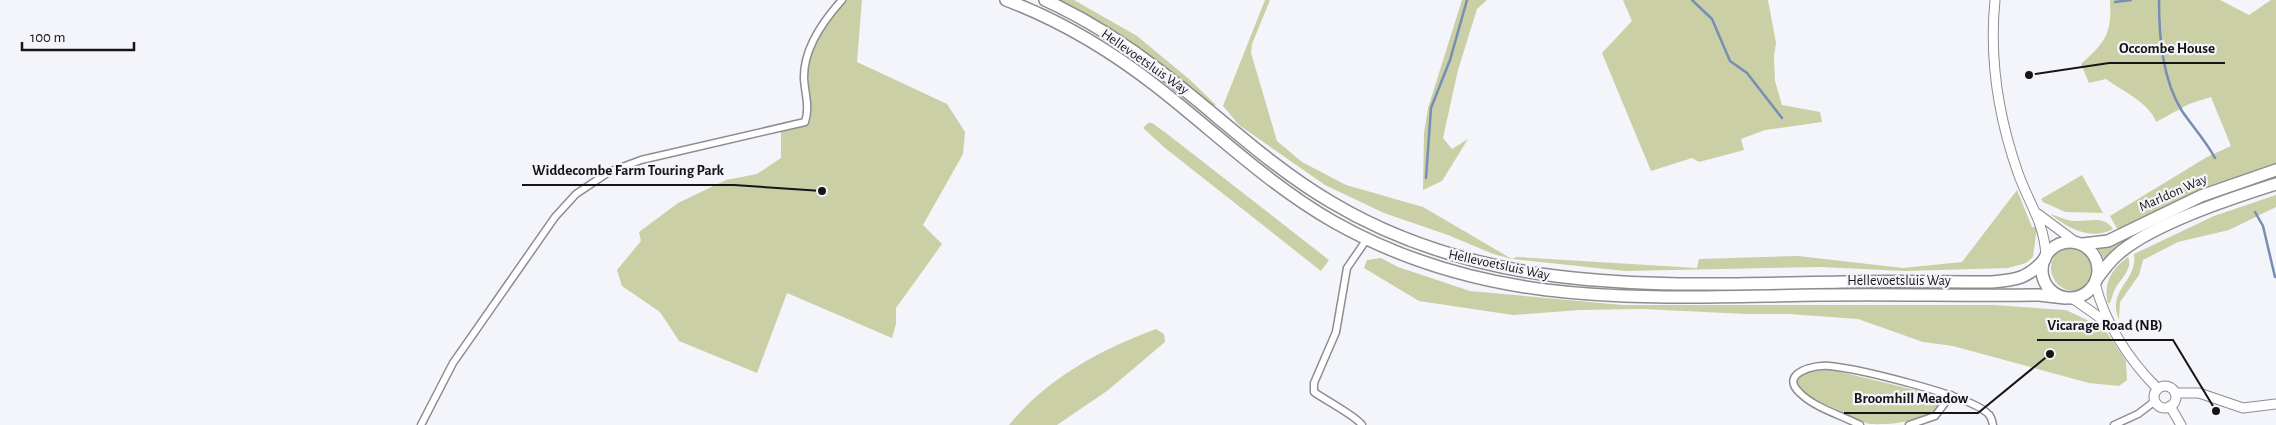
<svg xmlns="http://www.w3.org/2000/svg" width="2276" height="425" font-family="'Alegreya Sans',sans-serif">
  <style>
    .green { fill: #cacfa6 }
    .lines { fill: none; stroke-linecap: round; stroke-linejoin: round }
    .stream { stroke: #768eb4; stroke-width: 2.5 }
    .street-casing { stroke: #8c8d91; stroke-width: 9 }
    .secondary-casing { stroke: #8c8d91; stroke-width: 11 }
    .highway-casing { stroke: #8c8d91; stroke-width: 14 }
    .street { stroke: #fff; stroke-width: 6 }
    .secondary { stroke: #fff; stroke-width: 9 }
    .highway { stroke: #fff; stroke-width: 11 }
    .labels { text-anchor: middle; dominant-baseline: central; stroke-width: 4.5; stroke-linejoin: round; paint-order: stroke }
    .street-label { font-size: 14px; fill: #151516; stroke: #f4f5fa }
    .leader { fill: none; stroke: #151516; stroke-width: 2 }
    .callout-dot { fill: #151516; stroke: #f4f5fa; stroke-width: 2 }
    .callout-label { font-size: 15px; text-anchor: middle; font-weight: bold; fill: #151516; stroke: #f4f5fa; stroke-width: 4.5; stroke-linejoin: round; paint-order: stroke }
  </style>
  <rect width="100%" height="100%" fill="#f4f5fa"/>
  <g class="green">
    <path d="M845,0H862L857,62L947,104L965,132L963,154L923,225L942,244L896,308V324L892,338L787,293L757,373L679,341L660,312L622,286L617,270L641,241L639,232L678,203L726,180L757,174L781,158V130L809,123C815,105 807,94 807,77C808,47 826,21 845,0Z"/>
    <path d="M1050,0H1074L1137,36L1189,79L1216,105L1209,107Z"/>
    <path d="M1265,0H1270L1252,44L1251,53L1277,141L1302,162L1346,185L1423,207L1512,259L1517,257L1697,268L1699,259L1798,256L1903,268L1962,262L2017,190L2032,227H2037L2033,257L2026,263L2008,268L1905,271L1820,267L1625,271L1512,259L1493,254L1448,235L1384,213L1325,185L1239,125L1223,106Z"/>
    <path d="M1462,0H1487L1477,9L1458,70L1443,138L1452,149L1468,139L1442,181L1423,190L1424,133L1428,108Z"/>
    <path d="M1623,0H1768L1776,43L1774,56L1775,81L1782,105L1820,112L1822,122L1765,130L1741,139L1744,150L1699,162L1692,158L1651,171L1602,53L1632,21Z"/>
    <path d="M2110,0H2220L2249,15L2271,0H2276V164L2195,192L2118,230L2110,216L2207,157L2231,146L2211,97L2189,104L2156,122C2150,103 2121,90 2106,79L2089,83L2081,64C2106,42 2112,33 2110,0Z"/>
    <path d="M1148,123H1152L1166,133L1329,260L1321,271L1165,148L1143,128Z"/>
    <path d="M2082,175L2103,213L2065,212L2043,202L2041,199Z"/>
    <path d="M2276,176V179L2105,260L2098,248L2223,194Z"/>
    <path d="M2276,195V207L2229,230L2178,242L2143,260L2139,275L2120,302L2119,320C2106,290 2138,281 2134,254L2214,216Z"/>
    <path d="M2050,214C2057,216 2065,220 2073,221C2087,222 2104,215 2113,229C2090,241 2068,228 2050,214Z"/>
    <circle cx="2074" cy="268" r="23"/>
    <path d="M2128,257C2133,268 2122,278 2116,287C2113,292 2112,298 2110,303H2108C2103,282 2112,269 2128,257Z"/>
    <path d="M1381,258L1398,267L1470,291L1623,305H1994L2066,310L2104,328L2126,361L2127,380L2119,386L2089,383L1953,346L1923,342L1858,319L1789,314H1746L1642,309L1579,310L1513,315L1419,301L1364,268L1367,260Z"/>
    <path d="M1156,329L1164,334L1165,342L1107,391L1057,425H1009C1047,378 1100,350 1156,329Z"/>
    <path d="M1828,369L1936,395L1940,396L1941,402C1930,422 1891,425 1870,424C1858,421 1846,413 1834,408C1821,402 1807,398 1798,386L1797,380L1802,374Z"/>
  </g>
  <g class="lines">
    <g class="stream">
      <path d="M1692,0L1712,19L1730,61L1747,73L1782,118"/>
      <path d="M2159,0C2159,36 2162,79 2182,111C2193,127 2206,141 2215,158"/>
      <path d="M2115,2L2131,0"/>
      <path d="M1426,178L1431,108L1450,60L1467,0"/>
      <path d="M2255,212L2263,226L2275,277"/>
    </g>
    <g class="street-casing">
      <g id="street">
        <path d="M421,425L453,363L555,217L576,194L609,172L641,160L805,122C810,107 805,94 804,79C803,50 823,21 842,0"/>
        <path d="M1362,425C1356,416 1325,400 1314,392V383L1336,332L1347,268L1367,239"/>
        <path d="M1860,425C1841,415 1815,408 1800,393C1778,373 1816,364 1830,366C1859,369 1967,395 1986,412C1991,415 1992,420 1993,425"/>
        <path d="M1909,425L1935,416L1951,395"/>
        <path d="M2114,425L2138,414L2155,401"/>
      </g>
    </g>
    <g class="secondary-casing">
      <g id="secondary">
        <path d="M1995,0C1989,60 1998,116 2018,173C2029,204 2044,221 2046,256"/>
        <path d="M2038,214L2077,243"/>
        <path d="M2095,283C2105,323 2129,360 2158,389"/>
        <path d="M2072,298L2109,324"/>
        <circle cx="2165" cy="397" r="11"/>
        <path d="M2175,393H2199L2243,408L2276,404"/>
        <path d="M2170,406L2181,425"/>
      </g>
    </g>
    <g class="highway-casing">
      <g id="highway">
        <path d="M1006,0C1059,20 1111,51 1156,86C1215,132 1269,185 1334,222C1492,311 1647,297 1821,295C1894,294 1967,296 2039,295L2065,298"/>
        <path d="M1045,0C1086,19 1124,43 1159,70C1217,114 1268,165 1331,202C1490,297 1665,285 1843,282C1893,281 1943,282 1992,282C2017,280 2028,278 2045,259"/>
        <circle cx="2070" cy="270" r="28"/>
        <path d="M2083,244L2108,241L2201,196L2276,170"/>
        <path d="M2096,280C2102,272 2108,263 2116,256C2149,225 2232,198 2276,184"/>
      </g>
    </g>
    <use href="#street" class="street"/>
    <use href="#secondary" class="secondary"/>
    <use href="#highway" class="highway"/>
  </g>
  <g class="labels">
    <g class="street-label">
      <text transform="translate(1145 62) rotate(35)">Hellevoetsluis Way</text>
      <text transform="translate(2173 193) rotate(-24)">Marldon Way</text>
      <text transform="translate(1499 265) rotate(12)">Hellevoetsluis Way</text>
      <text x="1899" y="281">Hellevoetsluis Way</text>
    </g>
  </g>
  <path class="leader" d="M2029 75L2109 63H2225M822 191L734 185H522M2216 411L2173 340H2037M2050 354L1978 413H1844"/>
  <g class="callout-dot">
    <circle cx="2029" cy="75" r="5"/>
    <circle cx="822" cy="191" r="5"/>
    <circle cx="2216" cy="411" r="5"/>
    <circle cx="2050" cy="354" r="5"/>
  </g>
  <g class="callout-label">
    <text x="2167" y="53">Occombe House</text>
    <text x="628" y="175">Widdecombe Farm Touring Park</text>
    <text x="2105" y="330">Vicarage Road (NB)</text>
    <text x="1911" y="403">Broomhill Meadow</text>
  </g>
  <path d="M22 42v8h112v-8" fill="none" stroke="#151516" stroke-width="2.5"/>
  <text x="30" y="42" font-size="15" fill="#151516" stroke="#f4f5fa" stroke-width="4" paint-order="stroke">100 m</text>
</svg>
